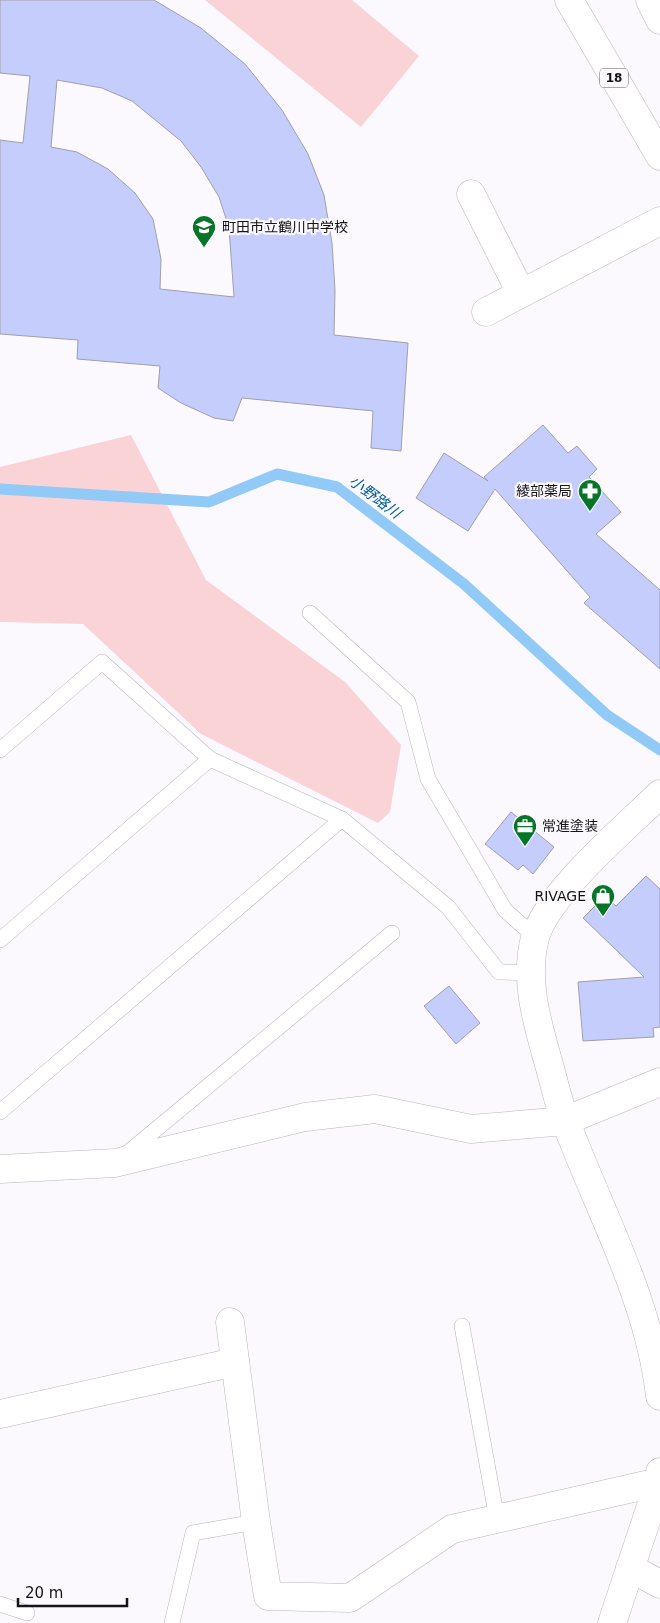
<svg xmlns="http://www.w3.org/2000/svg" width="660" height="1623" font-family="'DejaVu Sans','Noto Sans JP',sans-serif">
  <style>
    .green { fill: #f9d3d6 }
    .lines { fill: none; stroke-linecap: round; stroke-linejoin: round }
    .stream { stroke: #91c9f7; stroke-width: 11 }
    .building { fill: #c4cdfc; stroke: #9fa0a7; fill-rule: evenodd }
    .lane-casing { stroke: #b9b5bc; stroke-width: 16 }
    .street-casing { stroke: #b9b5bc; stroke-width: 29 }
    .secondary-casing { stroke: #b9b5bc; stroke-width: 29 }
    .primary-casing { stroke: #b9b5bc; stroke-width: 29 }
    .lane { stroke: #fff; stroke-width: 15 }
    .street { stroke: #fff; stroke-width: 28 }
    .secondary { stroke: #fff; stroke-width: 28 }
    .primary { stroke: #fff; stroke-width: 28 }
    .labels { text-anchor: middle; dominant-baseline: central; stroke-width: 4.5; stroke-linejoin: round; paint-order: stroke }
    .shield { fill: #fbf9fe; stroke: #59585b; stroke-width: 1 }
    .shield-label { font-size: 12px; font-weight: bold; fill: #141315 }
    .poi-label { font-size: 14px; fill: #141315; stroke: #fbf9fe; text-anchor: start }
    .water-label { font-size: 15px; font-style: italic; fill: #015c90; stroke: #fbf9fe }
  </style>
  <rect width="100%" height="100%" fill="#fbf9fe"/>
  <g class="green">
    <path d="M205,0H352L419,56L361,127Z"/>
    <path d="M131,435L206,580L345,682L401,745L390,812L378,823L201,734L83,624L0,622V467Z"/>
  </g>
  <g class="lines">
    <path class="stream" d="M0,489L209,502L277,474L337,487L464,584L607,715L660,750"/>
  </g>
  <g class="building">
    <path d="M0,0H154L201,28L245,64L282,110L308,154L324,195L332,243L335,290L334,335L408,343L401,451L371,448L373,411L242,398L233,421L214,418L181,403L158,388L160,366L77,359L78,340L0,334V140L23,143L30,76L0,73ZM57,80L102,88L132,101L181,141L201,167L219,197L229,228L234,297L160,289L161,259L153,219L135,193L108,169L77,152L51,147Z"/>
    <path d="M543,425L568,453L577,446L597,469L589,477L621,512L596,534L660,590V669L584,603L590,597L495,489L468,531L416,498L444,453L488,481L484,477Z"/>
    <path d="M511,812L554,847L533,874L523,865L518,870L485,844Z"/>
    <path d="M646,876L660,889V1027L653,1028L654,1037L583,1041L578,982L644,977L583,918L605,896L616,906Z"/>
    <path d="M449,986L480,1023L456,1044L424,1006Z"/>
  </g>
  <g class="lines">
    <g class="lane-casing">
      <g id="lane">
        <path d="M310,613L408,702L428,779L505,910L535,937"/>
        <path d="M0,750L102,662L210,759L342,819L448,907L499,972L531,973"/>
        <path d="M0,940L210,759"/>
        <path d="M0,1112L342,819"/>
        <path d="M124,1156L392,933"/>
        <path d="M462,1326L497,1519"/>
        <path d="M0,1604L27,1613"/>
        <path d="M172,1623L193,1533L256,1522"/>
      </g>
    </g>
    <g class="street-casing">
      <g id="street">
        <path d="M650,0L660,20"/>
        <path d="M471,194L521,293"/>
        <path d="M486,312L660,221"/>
        <path d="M0,1169L115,1163L305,1117L375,1109L471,1129L565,1121L660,1082"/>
        <path d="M230,1322L256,1522L268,1596L350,1598L452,1529L659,1482"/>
        <path d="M0,1414L235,1362"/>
        <path d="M630,1568L660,1584"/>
      </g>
    </g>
    <g class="secondary-casing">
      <g id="secondary">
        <path d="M660,794C627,826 546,895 535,938C524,979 537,1022 548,1061C554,1081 558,1103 566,1122C600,1213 649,1299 660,1396"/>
        <path d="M612,1623L659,1482L660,1472"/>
      </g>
    </g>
    <g class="primary-casing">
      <path id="primary" d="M569,0L660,156"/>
    </g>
    <use href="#lane" class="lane"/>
    <use href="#street" class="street"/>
    <use href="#secondary" class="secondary"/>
    <use href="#primary" class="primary"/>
  </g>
  <defs>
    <g id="school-pin" transform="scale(1.25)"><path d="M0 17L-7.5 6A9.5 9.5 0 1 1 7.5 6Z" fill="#067528" stroke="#fbf9fe"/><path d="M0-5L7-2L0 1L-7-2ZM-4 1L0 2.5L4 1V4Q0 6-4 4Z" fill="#fff"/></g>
    <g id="pharmacy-pin" transform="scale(1.25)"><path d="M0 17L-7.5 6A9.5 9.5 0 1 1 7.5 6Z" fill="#067528" stroke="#fbf9fe"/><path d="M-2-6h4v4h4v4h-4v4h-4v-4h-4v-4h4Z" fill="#fff"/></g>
    <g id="office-pin" transform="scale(1.25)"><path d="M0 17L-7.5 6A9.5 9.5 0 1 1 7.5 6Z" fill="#067528" stroke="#fbf9fe"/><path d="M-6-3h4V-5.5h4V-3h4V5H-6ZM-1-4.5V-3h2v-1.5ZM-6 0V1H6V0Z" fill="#fff"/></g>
    <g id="shop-pin" transform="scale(1.25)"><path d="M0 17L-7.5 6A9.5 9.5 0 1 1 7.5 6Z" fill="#067528" stroke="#fbf9fe"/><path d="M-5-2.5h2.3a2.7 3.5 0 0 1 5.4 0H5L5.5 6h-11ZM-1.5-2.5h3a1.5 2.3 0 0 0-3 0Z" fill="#fff"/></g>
  </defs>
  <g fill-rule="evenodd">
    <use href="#school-pin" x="204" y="227"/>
    <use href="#pharmacy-pin" x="590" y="491"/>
    <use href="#office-pin" x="525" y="826"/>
    <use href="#shop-pin" x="603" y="896"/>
  </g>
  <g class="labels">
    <rect class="shield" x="600" y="68.5" width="28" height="19" rx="4"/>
    <g class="shield-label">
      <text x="614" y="78">18</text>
    </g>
    <g class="poi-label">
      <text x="222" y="227">町田市立鶴川中学校</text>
      <text x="572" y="491" text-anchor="end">綾部薬局</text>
      <text x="542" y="826">常進塗装</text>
      <text x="586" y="896" text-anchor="end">RIVAGE</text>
    </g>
    <g class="water-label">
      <text transform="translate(375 497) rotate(37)">小野路川</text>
    </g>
  </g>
  <path d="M18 1598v8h109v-8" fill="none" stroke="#141315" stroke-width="2.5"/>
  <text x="25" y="1598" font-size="15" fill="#141315" stroke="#fbf9fe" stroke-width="4" paint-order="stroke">20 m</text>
</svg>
